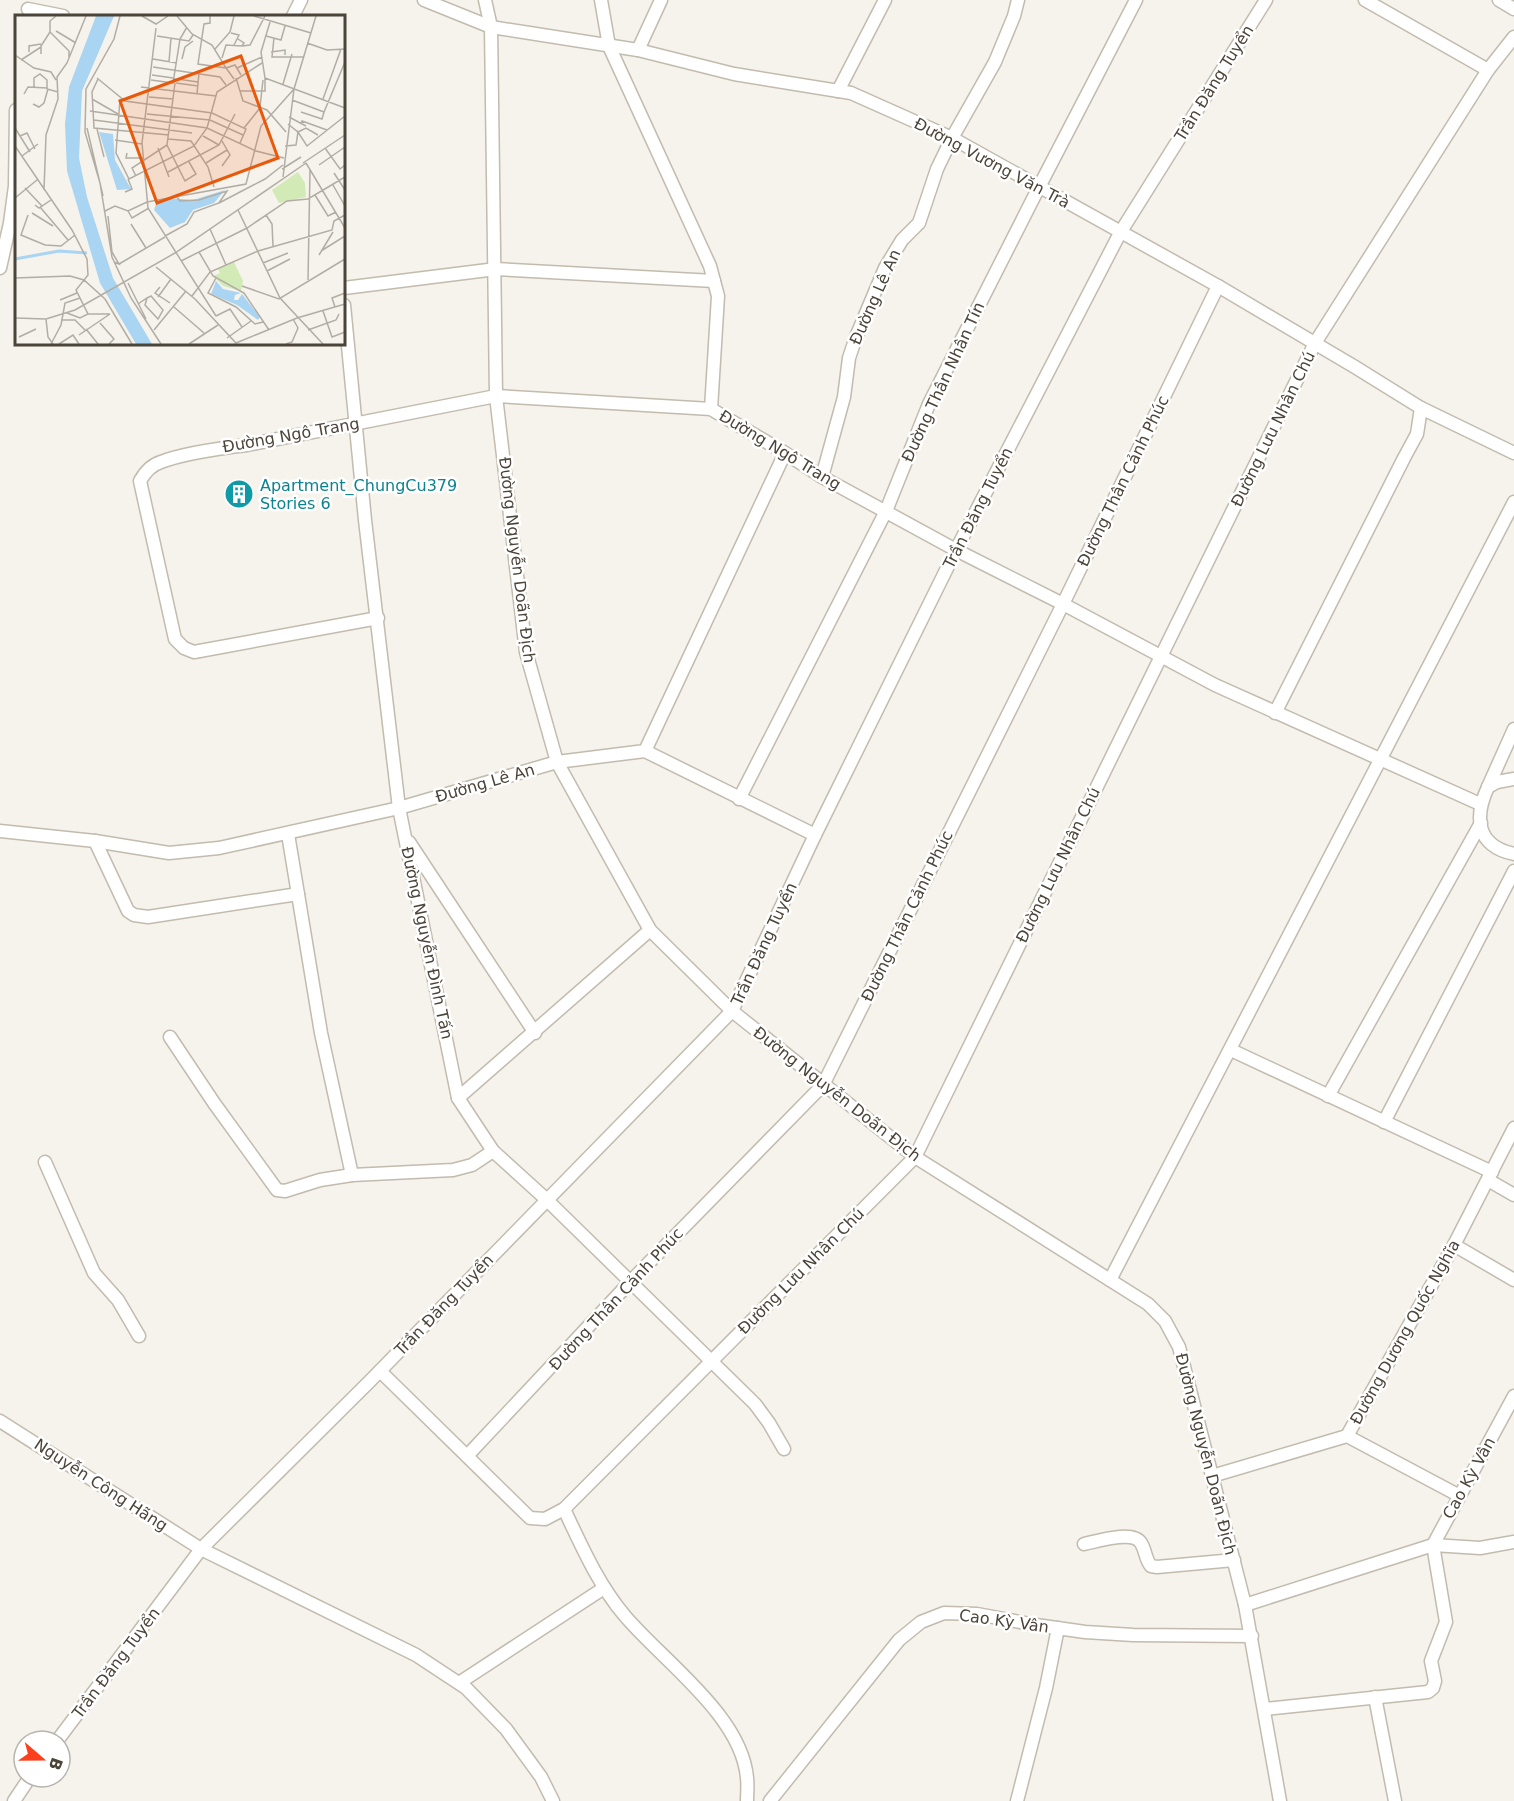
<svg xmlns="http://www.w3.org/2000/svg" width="1514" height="1801" font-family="'DejaVu Sans',sans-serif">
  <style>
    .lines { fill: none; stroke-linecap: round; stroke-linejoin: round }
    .minor-casing { stroke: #c2bbae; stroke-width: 15 }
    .minor { stroke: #fff; stroke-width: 12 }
    .labels { text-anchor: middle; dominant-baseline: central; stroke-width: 5; stroke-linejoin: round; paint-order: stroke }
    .street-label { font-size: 16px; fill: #4b4439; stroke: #fff }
    .culture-label { font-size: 16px; fill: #0d838f; stroke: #fff; text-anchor: start }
    .inset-river { fill: none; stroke: #a9d4f2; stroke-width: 3 }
    .inset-road { fill: none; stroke: #b2ada4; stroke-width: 1.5 }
    .view { fill: #e8590c; fill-opacity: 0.15; stroke: #e8590c; stroke-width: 3 }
    .inset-edge { fill: none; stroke: #4b4439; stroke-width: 3 }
  </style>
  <rect width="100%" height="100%" fill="#f6f3ec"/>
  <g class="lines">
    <g class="minor-casing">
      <g id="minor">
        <path d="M424,0L491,27L638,50L734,74L851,93L952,138L1218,286L1355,367L1421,408L1514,453"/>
        <path d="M485,0L491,27L496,396L526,652L557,762L650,930L732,1011L915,1157L1148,1304L1165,1321L1179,1347L1245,1605L1280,1801"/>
        <path d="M601,0L609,46L710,266L718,296L711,409"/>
        <path d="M1365,0L1488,70"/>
        <path d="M1499,0L1514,9"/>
        <path d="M28,9L63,16"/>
        <path d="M293,16L301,0"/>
        <path d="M638,50L661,0"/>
        <path d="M838,91L885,0"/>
        <path d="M0,268L10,223L15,186L16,110"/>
        <path d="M344,288L496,269L714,281"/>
        <path d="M344,305L365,520L399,808L458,1098L493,1151L547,1200L755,1404L769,1423L784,1449"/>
        <path d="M822,477L844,397L849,358L856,337L885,268L902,240L919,223L937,169L952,138L995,62L1014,16L1018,0"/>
        <path d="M378,618L194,652L184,648L175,639L140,481C145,472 151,465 161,462C184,453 222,448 247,445L496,396L711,409L785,453L822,477L956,550L1063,604L1215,685L1480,804"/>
        <path d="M1275,713L1404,458L1417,434L1421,408"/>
        <path d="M645,751L815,835"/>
        <path d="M1514,779L1497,782L1488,787C1474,817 1476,846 1514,854"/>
        <path d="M1488,787L1514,729"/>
        <path d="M739,799L886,511L929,404L1039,187L1136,0"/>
        <path d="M0,831L95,841L169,853L219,848L399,808L557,762L645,751L785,453"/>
        <path d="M288,834L321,1033L352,1175"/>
        <path d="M95,841L128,911L134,915L148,917L298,894"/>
        <path d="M409,842L535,1033"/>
        <path d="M170,1037L214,1103L277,1190L285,1191L320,1180L352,1175L453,1170L472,1165L493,1151"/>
        <path d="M1231,1050L1492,1172"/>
        <path d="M1328,1096L1481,823"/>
        <path d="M458,1098L650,930"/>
        <path d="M1384,1122L1514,871"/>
        <path d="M45,1162L94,1273L118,1300L139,1336"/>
        <path d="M1488,1180L1514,1195"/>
        <path d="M1454,1245L1514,1280"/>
        <path d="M1110,1280C1246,1021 1378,761 1514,502"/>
        <path d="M380,1371L530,1518L545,1519L564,1509L915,1157L1315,343L1488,70L1514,37"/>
        <path d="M0,1421L201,1549L416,1655L466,1688L506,1729L541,1777L553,1801"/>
        <path d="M1347,1436L1458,1495"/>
        <path d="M467,1456L631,1281L823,1085L1063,604L1218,286"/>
        <path d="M1212,1476L1347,1436L1454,1245L1514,1128"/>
        <path d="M564,1509C582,1547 598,1584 625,1616C663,1661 742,1716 747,1778C748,1786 747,1794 747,1801"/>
        <path d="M1084,1544C1098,1541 1133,1530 1141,1543C1146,1551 1145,1559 1151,1566L1157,1567L1234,1560"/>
        <path d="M1245,1605L1433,1545L1514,1396"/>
        <path d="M459,1683L604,1588"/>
        <path d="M1375,1697L1395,1801"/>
        <path d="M1265,1709L1428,1692L1433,1688L1435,1681L1431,1661L1446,1622L1433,1545L1480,1548L1514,1542"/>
        <path d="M57,1741L201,1549L370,1381L732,1011L815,835L956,550L1120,233L1266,0"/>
        <path d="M14,1801L30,1777"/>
        <path d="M770,1801L899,1640L921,1622L944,1613L977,1614L1036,1625L1085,1632L1133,1635L1252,1636"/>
        <path d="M1017,1801L1046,1688L1058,1628"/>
      </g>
    </g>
    <use href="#minor" class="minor"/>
  </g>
  <defs>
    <g id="building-disc" transform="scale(1.5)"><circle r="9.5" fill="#0f9aa8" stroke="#fff"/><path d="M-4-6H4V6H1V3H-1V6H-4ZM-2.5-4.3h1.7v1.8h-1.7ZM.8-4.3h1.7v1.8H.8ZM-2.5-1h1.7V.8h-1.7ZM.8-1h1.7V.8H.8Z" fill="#fff"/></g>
  </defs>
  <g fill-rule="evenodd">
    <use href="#building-disc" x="239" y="494"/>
  </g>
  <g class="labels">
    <g class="street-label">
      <text transform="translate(1214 83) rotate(-58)">Trần Đăng Tuyển</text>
      <text transform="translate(992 163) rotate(28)">Đường Vương Văn Trà</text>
      <text transform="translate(875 297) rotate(-66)">Đường Lê An</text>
      <text transform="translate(943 382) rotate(-65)">Đường Thân Nhân Tín</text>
      <text transform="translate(1273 429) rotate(-64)">Đường Lưu Nhân Chú</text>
      <text transform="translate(291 435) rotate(-10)">Đường Ngô Trang</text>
      <text transform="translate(780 450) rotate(31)">Đường Ngô Trang</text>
      <text transform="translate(1123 481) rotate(-64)">Đường Thân Cảnh Phúc</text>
      <text transform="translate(978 508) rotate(-63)">Trần Đăng Tuyển</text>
      <text transform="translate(517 560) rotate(83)">Đường Nguyễn Doãn Địch</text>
      <text transform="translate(485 783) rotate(-16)">Đường Lê An</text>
      <text transform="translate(1058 865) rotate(-64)">Đường Lưu Nhân Chú</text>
      <text transform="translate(907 916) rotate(-64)">Đường Thân Cảnh Phúc</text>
      <text transform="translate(427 943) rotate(78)">Đường Nguyễn Đình Tấn</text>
      <text transform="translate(764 944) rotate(-65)">Trần Đăng Tuyển</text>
      <text transform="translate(837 1094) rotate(38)">Đường Nguyễn Doãn Địch</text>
      <text transform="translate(801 1271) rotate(-45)">Đường Lưu Nhân Chú</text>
      <text transform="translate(616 1299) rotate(-47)">Đường Thân Cảnh Phúc</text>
      <text transform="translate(444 1305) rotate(-46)">Trần Đăng Tuyển</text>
      <text transform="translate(1405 1332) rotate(-61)">Đường Dương Quốc Nghĩa</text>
      <text transform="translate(1206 1454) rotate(76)">Đường Nguyễn Doãn Địch</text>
      <text transform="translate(1469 1478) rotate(-61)">Cao Kỳ Vân</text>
      <text transform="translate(101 1485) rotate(33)">Nguyễn Công Hãng</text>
      <text transform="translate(1004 1621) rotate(8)">Cao Kỳ Vân</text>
      <text transform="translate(116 1663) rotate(-53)">Trần Đăng Tuyển</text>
    </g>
    <g class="culture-label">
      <text x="260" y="485">Apartment_ChungCu379<tspan x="260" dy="18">Stories 6</tspan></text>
    </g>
  </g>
  <g transform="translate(15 15)">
    <rect width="330" height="330" fill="#f6f3ec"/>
    <path d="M283,157L290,168L291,182L264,188L257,175ZM219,247L228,266L226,276L208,271L198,261L205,258L203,254Z" fill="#d2eab5"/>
    <path d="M81,1H99L67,76L64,143L72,182L98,263L137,329H121L85,268L52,156L50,109L54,72ZM84,117L98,119L100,145L116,174L102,175ZM210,175L199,188L178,195L170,207L155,213L139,195L141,189L155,183L178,185ZM201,266L208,274L226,278L220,280L219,285H223L227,279L245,302L243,305L222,290L196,279Z" fill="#a9d4f2"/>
    <path class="inset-river" d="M0,244L44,236L72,238"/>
    <path class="inset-road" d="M41,1L35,6V17L54,36V42M105,1L99,24L71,74L70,117L85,168L97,242L116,283L146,329M127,1L141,9L153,1M162,1L177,19L197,30L211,53L220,50L226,60M195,1V8L189,9L183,49L211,53L219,64M239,1L296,18M255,7L246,37L250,63L330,93M141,13L127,128L133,193L201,301M41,16L61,28M216,18L224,20L219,30M142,21L174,26L178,20M251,21L266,25L270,11M259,23L257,42H288M292,28L312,35L330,34M227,31L235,30L250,1M200,34L215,17L219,1M14,37V31L26,29M256,37L270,35V40M26,39V31L35,17M0,40L19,53L36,57L41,65M207,43L211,30L227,31L229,28L223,24M138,44L162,48M167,44L170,32L178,26M6,45L26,32M154,47L156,23M138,52L205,62L211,70M222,53L247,42M137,60L158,63M82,63L110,86L197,98L231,114L225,128M160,63L158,68L165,24L172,12M221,63L228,86L252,95L271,117M83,64L77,77L79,113L154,120M162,64L183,67M136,65L158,68M160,68L152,130L170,166L181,159L174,147M161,68L183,71M268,69L277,39M126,72L201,81M19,73V63L25,59L32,65V74L43,77M225,76H250V63M9,79L13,72L32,73M182,79L184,58M134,82L158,84M77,84L103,99M105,84L101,138L114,164L179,131L192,113L202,77L247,48M308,84L326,34M277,85L309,97L330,47M18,89L24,92L29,88L33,74M245,92L248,65M75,96L192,113L241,136L269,143M286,97L307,104L309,97M132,99L195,105L228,120M274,102L291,111M79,105L177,118M273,109L283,117L291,113L303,120M286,109L287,106L312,115M0,113L15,137M72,113L88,181M229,113L245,93M82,114L89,142M5,121L12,118L20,134M188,121L204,130M153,124L176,126L193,152L199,172M100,125L127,129M207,126L215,140L207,151M0,131L57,215L72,244L73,260L61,275L73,299L65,303L52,298M270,131L281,130L283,117L292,131L330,101M143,133L154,162M310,133L325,154L330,150M112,138L111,143H129M7,141L23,129M191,148L212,135M288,148L330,120M291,148L330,213M304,150L330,132M267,154L286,142M153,157L204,130L220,99M319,158L330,175M121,161L117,153L152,130M268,162L279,74L301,1M318,170L330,191M10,173L27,191M29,175L31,120L43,84L42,62L52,48L71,1M110,177L117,174L113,164M300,180L313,201L321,197M0,183L22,165M204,188L250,164L268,150M20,190L24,193L36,185M25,192L53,225M223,195L265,283L308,329M90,196L100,191L113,196L132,187L231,169L246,111L279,74M113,196L117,203L134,193M17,198L38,211M13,200L6,220L30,230L46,231L60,220M251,200L257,209L258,231M93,201L97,237L104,249L99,247M116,209L131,233M195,214L211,250M150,221L172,209L179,197L204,188L212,176L184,185L165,186L161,181M306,236L330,221M184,237L198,261L229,278L254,315M304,240L318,217M166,246L232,213L272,186L293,184L330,162M248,248L273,238M104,249L150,222M141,252L180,284L221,328L282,303L330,289M252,256L275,244M0,263L55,261L69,265L90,284L117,329M201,263L193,278L221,292L240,309L248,307M293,265L295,155M113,268L131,304M227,271L264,284L330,244M145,272L140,278L155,288M177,281L195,257L243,236L317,215L319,206L330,200M143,282L156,264M45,285L62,278M123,289L132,283L136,281L148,295L143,304L130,290L132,283M159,292L189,318M320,292L317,283L330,278M308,296L317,322L330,317M73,299H95M201,301L215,294L227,312M0,303L31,304L60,295L160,238L291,148M31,304L33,322L38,329M46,305H60L70,315M85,308L99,324L94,329M71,314L83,329M139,315L171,276M293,315L321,305L324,299M64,320L95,299M4,322L21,314M212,323L236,306M36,329L46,310L50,288L65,283M44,329L58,320L64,329M174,329L203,310M271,329L277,327L283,313L278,304"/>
    <path class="view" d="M226,41L263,143L142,188L105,86Z"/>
    <rect width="330" height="330" class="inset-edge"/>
  </g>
  <g transform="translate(42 1759) rotate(110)"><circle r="28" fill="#ffffff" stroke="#b7b4b0" stroke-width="1.5"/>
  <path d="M0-4.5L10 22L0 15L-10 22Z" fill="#fc3f1d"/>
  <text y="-9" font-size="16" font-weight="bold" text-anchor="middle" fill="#4b4439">B</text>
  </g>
</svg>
